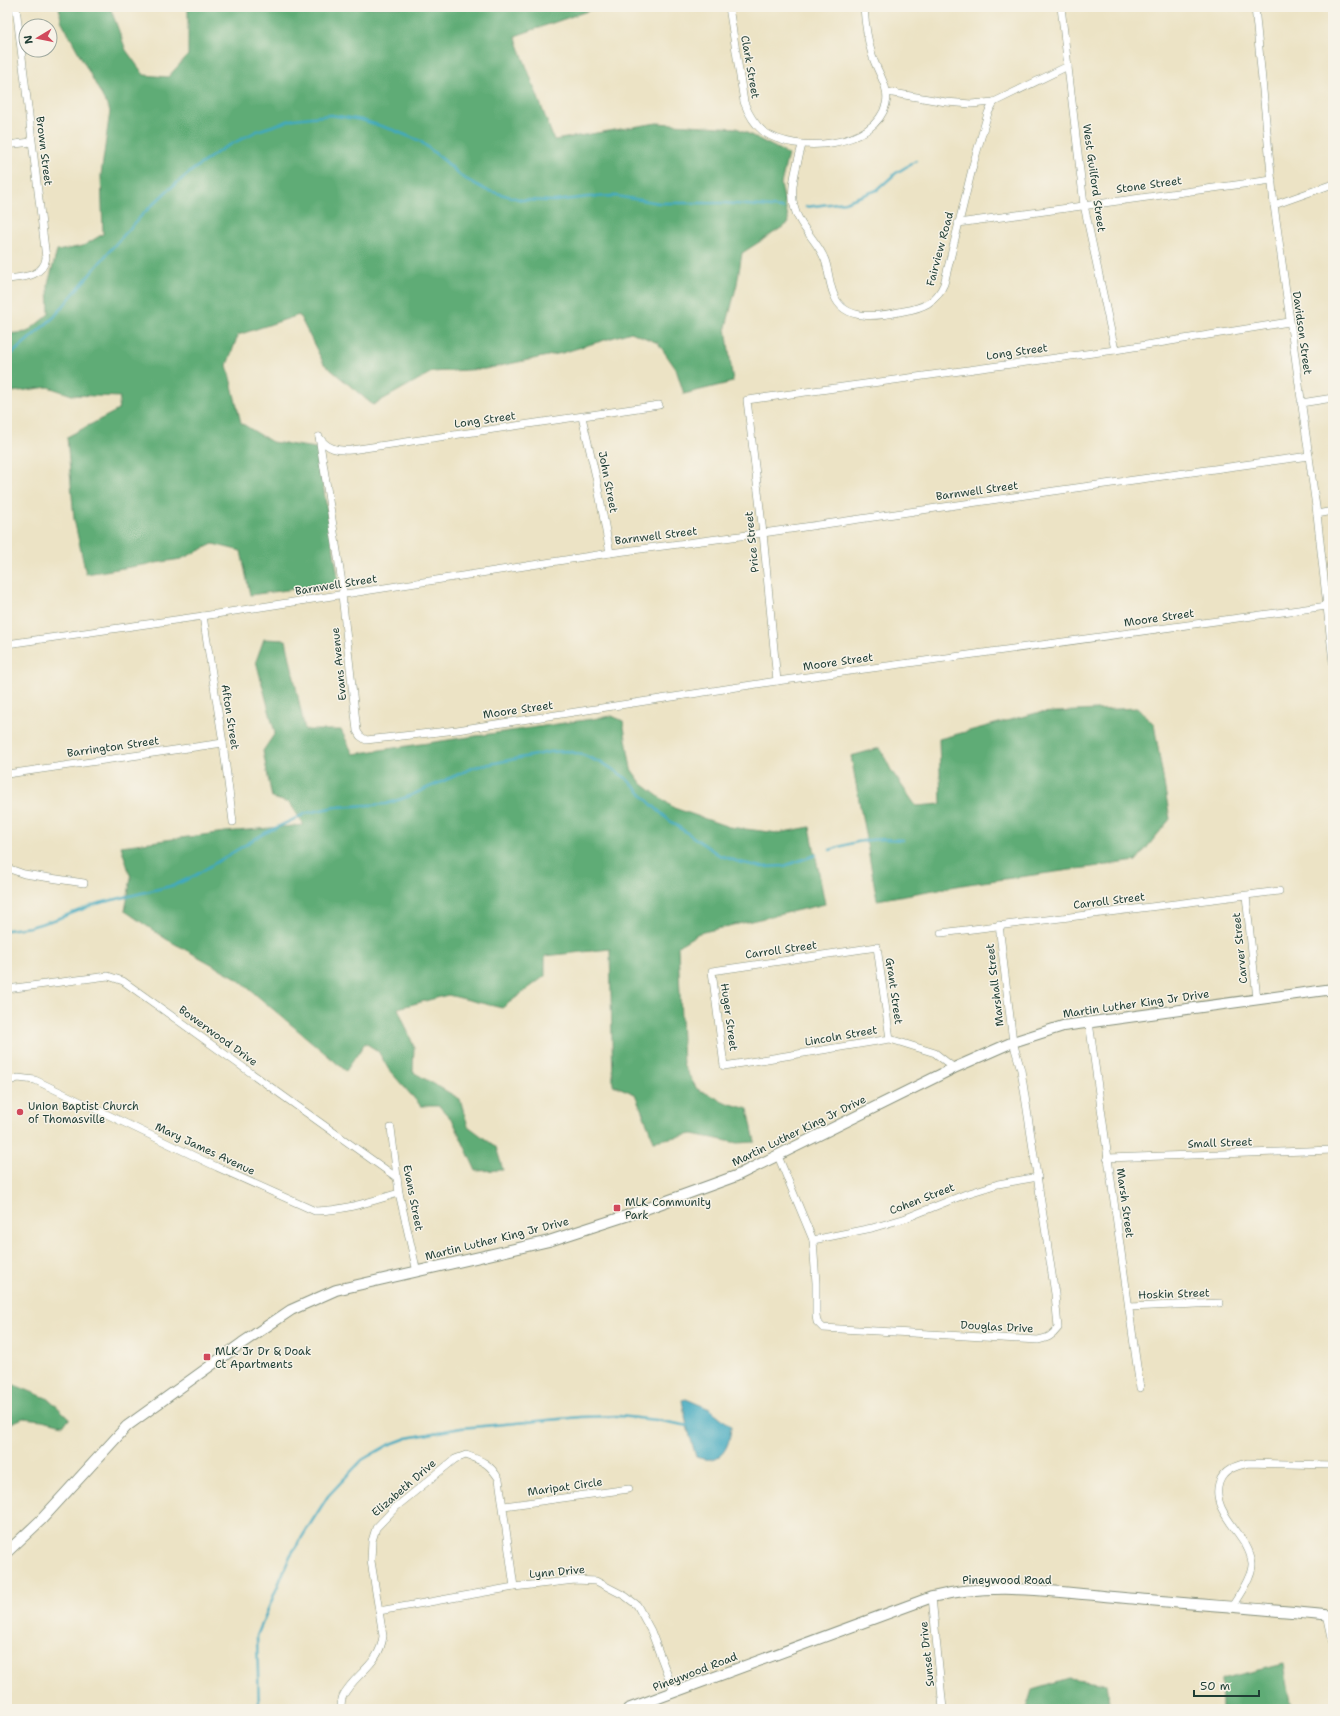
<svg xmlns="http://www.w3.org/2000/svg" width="1340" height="1716" font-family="'Shantell Sans',sans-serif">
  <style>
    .forest { fill: #5fac76; stroke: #3f7455 }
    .water { fill: #3fa9bf; stroke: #2f737a }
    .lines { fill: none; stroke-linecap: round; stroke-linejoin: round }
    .stream { stroke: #3fa9bf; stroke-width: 2.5 }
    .street-casing { stroke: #86907c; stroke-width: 8 }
    .secondary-casing { stroke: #86907c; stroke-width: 12 }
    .street { stroke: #fff; stroke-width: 7 }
    .secondary { stroke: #fff; stroke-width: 10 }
    .poi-dot { fill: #d1495b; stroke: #f7f3e8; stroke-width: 1.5 }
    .labels { text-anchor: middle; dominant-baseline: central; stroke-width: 3; stroke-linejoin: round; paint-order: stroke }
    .street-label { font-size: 11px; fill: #1f3d34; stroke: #f7f3e8 }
    .poi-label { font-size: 11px; fill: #1f3d34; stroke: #f7f3e8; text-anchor: start }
  </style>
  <rect width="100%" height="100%" fill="#f7f3e8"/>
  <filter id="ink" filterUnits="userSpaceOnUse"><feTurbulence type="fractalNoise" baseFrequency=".025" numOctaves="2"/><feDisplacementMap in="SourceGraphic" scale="8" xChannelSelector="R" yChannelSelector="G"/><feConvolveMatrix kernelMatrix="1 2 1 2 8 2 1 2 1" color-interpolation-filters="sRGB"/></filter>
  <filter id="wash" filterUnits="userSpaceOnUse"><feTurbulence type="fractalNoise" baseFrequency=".012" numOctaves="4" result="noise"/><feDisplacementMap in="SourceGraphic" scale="16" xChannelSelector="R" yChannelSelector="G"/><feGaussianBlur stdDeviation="0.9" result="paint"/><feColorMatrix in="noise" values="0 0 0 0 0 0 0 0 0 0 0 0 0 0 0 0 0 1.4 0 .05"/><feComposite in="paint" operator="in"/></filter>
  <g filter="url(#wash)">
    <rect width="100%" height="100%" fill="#ece3c5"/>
    <g class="forest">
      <path d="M59,7H110L126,50L144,75L168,77L188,55V7H599L515,36L554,140L657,123L737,128L788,154L781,184L789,223L742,253L737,284L726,327L733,382L684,394L676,369L658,343L631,332L562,353L485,369L432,372L373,405L324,364L299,315L238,335L227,365L241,423L272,442L317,448L339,583L250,595L241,551L213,544L181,559L86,574L74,519L67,437L118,410L120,397L72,395L48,387L12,392L7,399V334L27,332L49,314L48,284L57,251L83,246L103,234L101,175L110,111L61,20Z"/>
      <path d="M264,639L286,640L305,730H341L353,754L612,716L623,721L631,769L642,784L674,808L729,827L778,833L810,827L825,904L699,933L678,946L683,1065L697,1089L727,1103L748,1109L755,1142L737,1143L693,1134L654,1141L635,1094L613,1085L610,949L545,956V976L502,1008L448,995L398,1008L414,1047L413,1072L460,1099L468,1126L496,1147L503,1170L476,1171L453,1121L439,1106H421L389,1070L378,1051L365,1043L346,1071L235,977L166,939L125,911L131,878L121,846L225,832L304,825L290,803L272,798L263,751L275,733L256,661Z"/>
      <path d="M1137,708L1154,724L1170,819L1136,861L968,884L877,900L851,756L880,748L891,770L916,806L941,804L939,739L1036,713Z"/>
      <path d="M7,1382L49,1399L70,1419L63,1425L42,1420L23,1418L7,1425Z"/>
      <path d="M1283,1664L1291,1709H1222L1221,1679Z"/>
      <path d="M1069,1679L1106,1684L1110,1709H1026L1032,1690Z"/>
    </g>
    <path class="water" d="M686,1399L710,1409L731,1426C730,1448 721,1466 696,1457L687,1426L682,1400Z"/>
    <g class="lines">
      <g class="stream">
        <path d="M806,207L845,202L877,190L896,173L916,161"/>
        <path d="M7,358L54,317L112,248L144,213L167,191L194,169L222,149L257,131L294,119L331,115L362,120L393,130L420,141L446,162L462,177L486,190L522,200L555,201L588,197L616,196L659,203H723L783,208"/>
        <path d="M830,850C859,840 872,838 903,840"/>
        <path d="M7,930L30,927L57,919L96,904L175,885L194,876L263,834L307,813L335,807L386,804L407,797L475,767L550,752L567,751L583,755L606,765L626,778L651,804L670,821L719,855L739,862L762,867L784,866L816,855"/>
        <path d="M259,1709L257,1636L290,1556L328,1496L362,1460L388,1445L407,1438L461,1428L581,1417L619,1416L656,1420L689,1426"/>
      </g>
    </g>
  </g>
  <g filter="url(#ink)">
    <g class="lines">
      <g class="street-casing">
        <g id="street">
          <path d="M729,7L744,102C748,113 754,124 764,132C796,154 875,148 886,104C890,88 878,73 873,58C868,42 865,24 864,7"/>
          <path d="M1061,7L1084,205L1115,350"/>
          <path d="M1255,7L1274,205L1317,514L1333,662"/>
          <path d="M887,92L946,102L971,104L994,102L1068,66"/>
          <path d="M7,145L31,142"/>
          <path d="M802,145C796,169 786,196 799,219C806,233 819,244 825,260C829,271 829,284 834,295C844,323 881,316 904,311C922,308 936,303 944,284L973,165L988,113L994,102"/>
          <path d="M1274,205L1333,184"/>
          <path d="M958,223L1272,180"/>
          <path d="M7,279C23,277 43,277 46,258L16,7"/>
          <path d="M1301,403L1333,398"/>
          <path d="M582,417L596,477L610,553"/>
          <path d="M319,437L343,589L342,595L357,731L360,736L366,740L457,730L777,681L1327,606"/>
          <path d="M319,437C327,449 338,451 351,450L659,405"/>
          <path d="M1317,514L1333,511"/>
          <path d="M203,616L223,743L233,822"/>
          <path d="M7,644L203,616L610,553L763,533L1054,491L1309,456"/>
          <path d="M777,681L763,533L747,400L1115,350L1289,322"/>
          <path d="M7,774L223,743"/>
          <path d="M7,868L24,874L84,883"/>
          <path d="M1246,896L1257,999"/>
          <path d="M941,933L1279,891"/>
          <path d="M7,989L108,976L123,981L396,1177"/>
          <path d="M1089,1022L1140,1388"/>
          <path d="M890,1039L877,947L712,971L724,1066L890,1039L935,1053L954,1068"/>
          <path d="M7,1082L18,1078L35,1080L217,1167L315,1211C343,1211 372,1201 399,1193"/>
          <path d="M391,1128L399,1193L417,1272"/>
          <path d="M778,1156L813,1240L816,1283V1316L817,1322L823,1328L1038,1340C1048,1338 1052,1336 1058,1328L1055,1294L1021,1070L1013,1042L999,925"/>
          <path d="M1107,1158L1333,1150"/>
          <path d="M813,1240L872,1228L906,1218L966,1194L998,1184L1038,1177"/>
          <path d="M1129,1307L1220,1303"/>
          <path d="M504,1506L629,1489"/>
          <path d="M932,1597L943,1709"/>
          <path d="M1231,1608C1238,1597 1253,1576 1252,1563C1249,1534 1210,1514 1219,1483C1223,1470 1236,1466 1248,1463L1333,1465"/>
          <path d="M379,1611L514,1587L575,1580L596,1581L625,1596L637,1605L651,1631L674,1692"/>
          <path d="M1327,1615L1333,1643"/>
          <path d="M341,1709C341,1705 341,1700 343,1696C354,1674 380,1665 383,1636L371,1561L372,1541L376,1528L396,1507L455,1459L466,1455C483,1461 489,1463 499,1479L514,1587"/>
        </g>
      </g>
      <g class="secondary-casing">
        <g id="secondary">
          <path d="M7,1552L41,1520L127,1426L242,1343L291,1310L336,1290L549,1241L626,1216L736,1176L954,1068L1013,1042L1063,1026L1333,989"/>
          <path d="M628,1709L932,1597C997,1580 1070,1594 1137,1599C1202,1605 1268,1609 1333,1616"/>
        </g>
      </g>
      <use href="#street" class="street"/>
      <use href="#secondary" class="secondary"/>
    </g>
  </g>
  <g class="poi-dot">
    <circle cx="20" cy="1112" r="4"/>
    <rect x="613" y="1204" width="8" height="8" rx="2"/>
    <rect x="203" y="1353" width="8" height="8" rx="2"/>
  </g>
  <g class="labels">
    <g class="street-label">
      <text transform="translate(750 67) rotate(80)">Clark Street</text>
      <text transform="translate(44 151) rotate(83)">Brown Street</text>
      <text transform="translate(1094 178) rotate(82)">West Guilford Street</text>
      <text transform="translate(1149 185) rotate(-8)">Stone Street</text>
      <text transform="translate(940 249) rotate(-75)">Fairview Road</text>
      <text transform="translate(1302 333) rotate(82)">Davidson Street</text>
      <text transform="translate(1017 352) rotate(-8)">Long Street</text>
      <text transform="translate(485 420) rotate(-8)">Long Street</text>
      <text transform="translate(608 482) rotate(79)">John Street</text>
      <text transform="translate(977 491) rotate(-8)">Barnwell Street</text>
      <text transform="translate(656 536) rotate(-7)">Barnwell Street</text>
      <text transform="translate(752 542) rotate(-96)">Price Street</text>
      <text transform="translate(336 585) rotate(-9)">Barnwell Street</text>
      <text transform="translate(1159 618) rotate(-8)">Moore Street</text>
      <text transform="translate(838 662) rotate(-8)">Moore Street</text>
      <text transform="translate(339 664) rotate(-96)">Evans Avenue</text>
      <text transform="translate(518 710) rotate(-8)">Moore Street</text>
      <text transform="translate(230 717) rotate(81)">Afton Street</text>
      <text transform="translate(113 747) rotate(-8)">Barrington Street</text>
      <text transform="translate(1109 901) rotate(-7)">Carroll Street</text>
      <text transform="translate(1240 948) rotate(-96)">Carver Street</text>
      <text transform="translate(781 950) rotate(-8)">Carroll Street</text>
      <text transform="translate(995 985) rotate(-97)">Marshall Street</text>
      <text transform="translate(894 991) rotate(82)">Grant Street</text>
      <text transform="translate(1136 1004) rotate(-8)">Martin Luther King Jr Drive</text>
      <text transform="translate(729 1017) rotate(82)">Huger Street</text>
      <text transform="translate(218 1036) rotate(36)">Bowerwood Drive</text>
      <text transform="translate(841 1036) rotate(-10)">Lincoln Street</text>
      <text transform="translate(799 1131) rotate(-26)">Martin Luther King Jr Drive</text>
      <text transform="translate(1220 1143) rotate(-2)">Small Street</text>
      <text transform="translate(205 1149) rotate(25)">Mary James Avenue</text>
      <text transform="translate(413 1198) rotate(79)">Evans Street</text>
      <text transform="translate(922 1199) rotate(-21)">Cohen Street</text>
      <text transform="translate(1125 1203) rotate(82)">Marsh Street</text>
      <text transform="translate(497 1239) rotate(-14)">Martin Luther King Jr Drive</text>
      <text transform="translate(1174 1294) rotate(-2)">Hoskin Street</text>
      <text transform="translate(997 1327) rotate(3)">Douglas Drive</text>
      <text transform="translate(565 1487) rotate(-8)">Maripat Circle</text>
      <text transform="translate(404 1488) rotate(-41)">Elizabeth Drive</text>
      <text transform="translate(557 1572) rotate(-5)">Lynn Drive</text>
      <text x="1007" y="1580">Pineywood Road</text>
      <text transform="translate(927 1654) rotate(-96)">Sunset Drive</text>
      <text transform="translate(695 1672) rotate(-21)">Pineywood Road</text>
    </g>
    <g class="poi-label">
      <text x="28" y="1106">Union Baptist Church<tspan x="28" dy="13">of Thomasville</tspan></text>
      <text x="625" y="1202">MLK Community<tspan x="625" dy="13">Park</tspan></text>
      <text x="215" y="1351">MLK Jr Dr &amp; Doak<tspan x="215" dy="13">Ct Apartments</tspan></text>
    </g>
  </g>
  <rect width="1340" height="1716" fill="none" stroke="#f7f3e8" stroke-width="24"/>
  <g transform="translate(38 38) rotate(260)"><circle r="19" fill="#f7f3e8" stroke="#a1aaa0"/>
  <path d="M0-3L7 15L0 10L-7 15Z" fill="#d1495b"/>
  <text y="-6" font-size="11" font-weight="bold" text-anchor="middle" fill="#1f3d34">N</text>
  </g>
  <path d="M1194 1690v6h65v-6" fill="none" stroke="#1f3d34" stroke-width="2"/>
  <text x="1200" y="1690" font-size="12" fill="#1f3d34" stroke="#f7f3e8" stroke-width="3" paint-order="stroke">50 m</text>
</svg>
